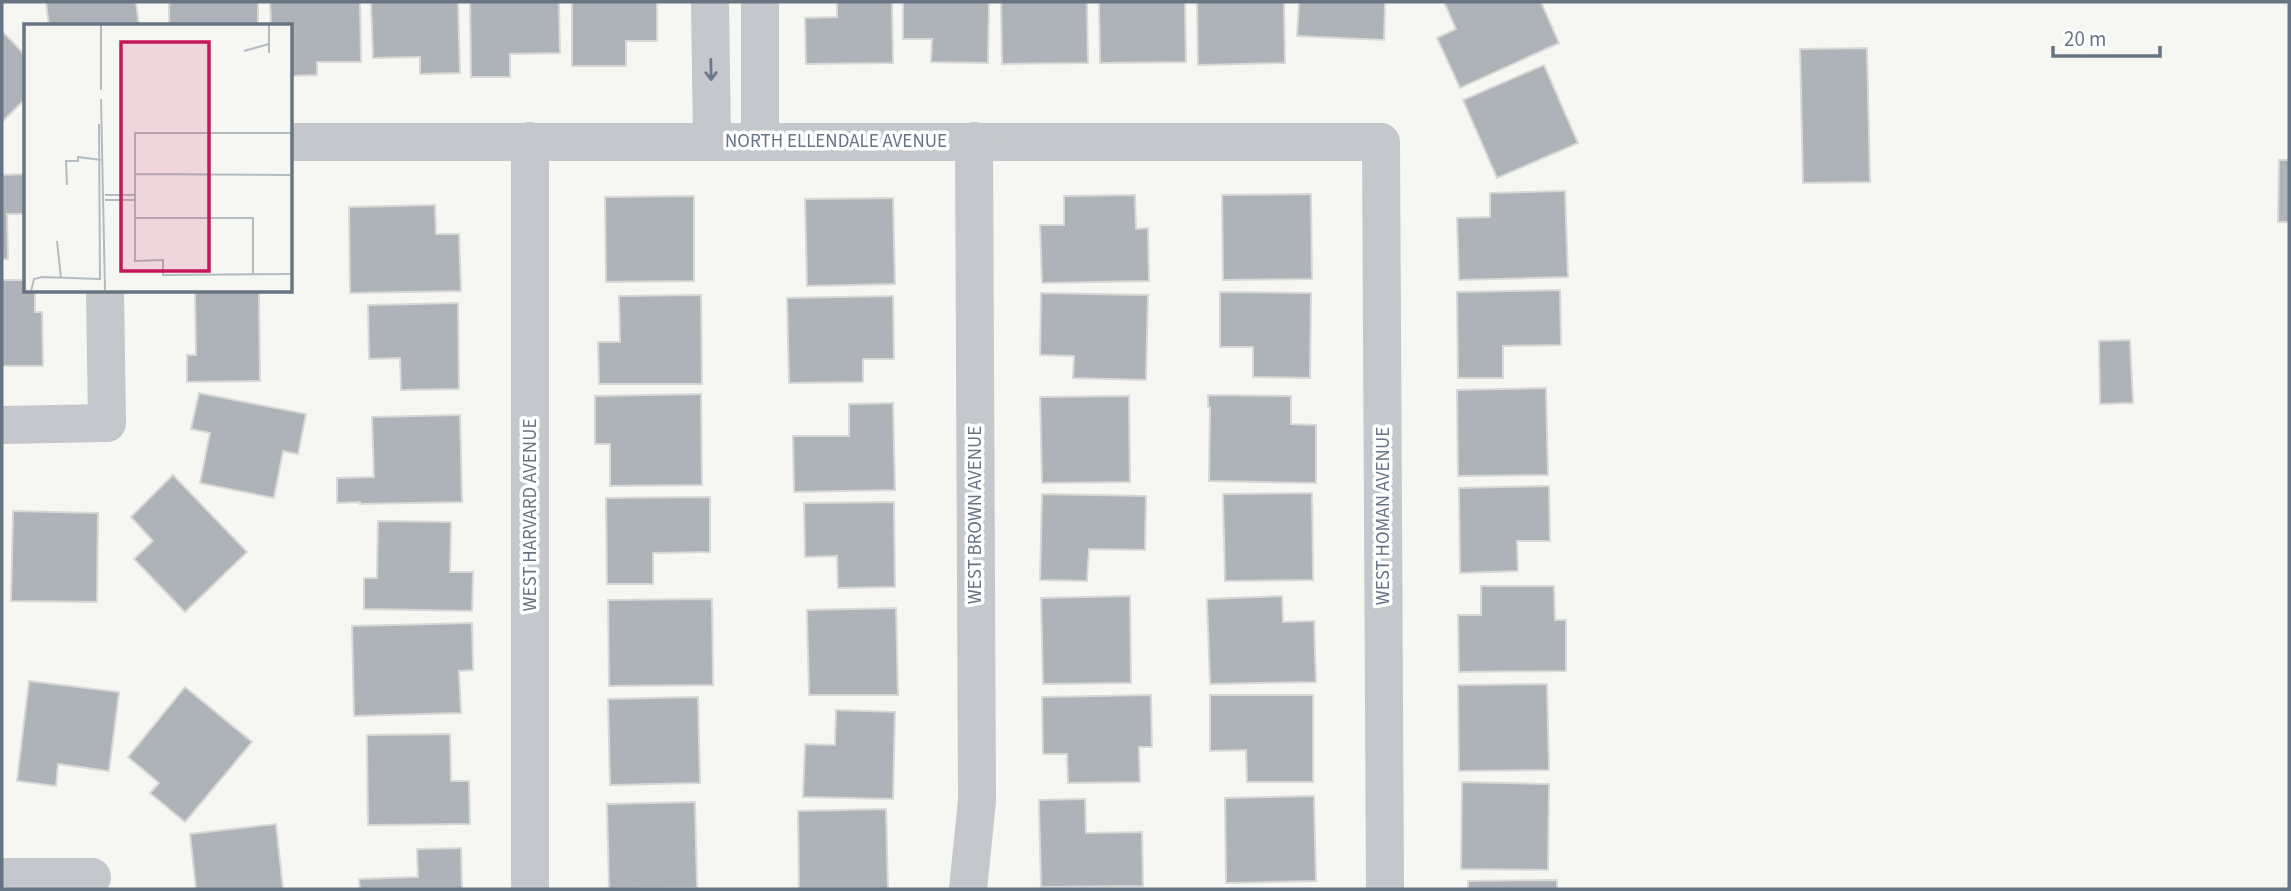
<svg xmlns="http://www.w3.org/2000/svg" width="2291" height="891" font-family="'Source Sans 3',sans-serif">
  <style>
    .building { fill: #adb3b9; stroke: #d8d8d6; stroke-width: 2 }
    .lines { fill: none; stroke-linecap: round; stroke-linejoin: round }
    .minor { stroke: #c4c7cb; stroke-width: 38 }
    .oneway { stroke: #6b7888 }
    .labels { text-anchor: middle; dominant-baseline: central; stroke-width: 7; stroke-linejoin: round; paint-order: stroke }
    .street-label { font-size: 19px; fill: #667484; stroke: #fff }
    .inset-road { fill: none; stroke: #b3bbc0; stroke-width: 2 }
    .view { fill: #c2185b; fill-opacity: 0.15; stroke: #c2185b; stroke-width: 3.5 }
    .inset-edge { fill: none; stroke: #667484; stroke-width: 3.5 }
  </style>
  <rect width="100%" height="100%" fill="#f6f7f3"/>
  <g class="building">
    <path d="M46,2H136L139,26H49Z"/>
    <rect x="169" y="2" width="89" height="24"/>
    <path d="M270,2H360L361,62H317V75L290,76V26H271Z"/>
    <path d="M371,2H458L460,73L420,74V57L373,58Z"/>
    <path d="M470,2H559L560,53L510,54V77H471Z"/>
    <path d="M572,2H657V41H626V66H572Z"/>
    <path d="M837,2H892L893,63L806,64L805,18L837,17Z"/>
    <path d="M903,2H989L988,63L931,62L932,39H903Z"/>
    <path d="M1001,2H1087L1088,63L1002,64Z"/>
    <path d="M1099,2H1185L1186,62L1100,63Z"/>
    <path d="M1197,2H1284L1285,63L1198,65Z"/>
    <path d="M1299,2H1385L1384,40L1297,36Z"/>
    <path d="M1444,2H1541L1559,43L1460,88L1437,38L1456,29Z"/>
    <path d="M2,31L26,56V98L2,122Z"/>
    <path d="M1867,48L1870,182L1803,183L1800,49Z"/>
    <path d="M1544,65L1578,143L1497,178L1463,100Z"/>
    <path d="M2279,160H2289V222H2278Z"/>
    <path d="M25,174V214H7L8,259H2V175Z"/>
    <path d="M1565,191L1568,277L1459,280L1457,218L1490,217V193Z"/>
    <path d="M1311,194L1312,279L1223,280L1222,195Z"/>
    <path d="M1135,195L1136,229L1148,228L1149,281L1042,283L1040,225H1064V196Z"/>
    <path d="M694,196V281L606,282L605,197Z"/>
    <path d="M893,198L895,284L807,286L805,199Z"/>
    <path d="M435,205L436,234H459L461,291L350,293L349,207Z"/>
    <path d="M2,280H26V290H35V312H42L43,366H2Z"/>
    <path d="M1560,290L1561,345L1503,346V378H1458L1457,292Z"/>
    <path d="M259,291L260,381L187,382V355H196L195,292Z"/>
    <path d="M1220,292L1311,293L1310,378L1253,377V347H1220Z"/>
    <path d="M1041,293L1148,295L1146,380L1073,378L1074,356L1040,355Z"/>
    <path d="M701,295L702,384H599L598,342H620L619,296Z"/>
    <path d="M893,296L894,359H863V382L789,383L787,298Z"/>
    <path d="M458,303L459,389L401,390L400,358L369,359L368,305Z"/>
    <path d="M2130,340L2133,403L2100,404L2099,341Z"/>
    <path d="M1546,388L1548,475L1458,476L1457,390Z"/>
    <path d="M199,393L306,414L298,454L283,451L274,498L200,483L210,433L191,429Z"/>
    <path d="M701,394L702,485L610,486V444H595V396Z"/>
    <path d="M1208,395L1291,396V424L1316,425V483L1209,481L1210,407H1208Z"/>
    <path d="M1129,396L1130,482L1042,483L1040,397Z"/>
    <path d="M893,403L895,490L794,492L793,436H849V404Z"/>
    <path d="M460,415L462,502L360,504V502L337,503V478L374,477L372,417Z"/>
    <path d="M173,475L247,552L185,612L134,559L153,541L131,517Z"/>
    <path d="M1549,486L1550,541H1517L1518,571L1460,573L1459,488Z"/>
    <path d="M1312,493L1313,580L1225,581L1223,494Z"/>
    <path d="M1042,494L1146,496L1145,550L1089,549L1087,581L1040,580Z"/>
    <path d="M710,497V552L653,553V584H607L606,498Z"/>
    <path d="M894,502L895,587L838,588L837,556L805,557L804,503Z"/>
    <path d="M13,511L98,513L97,602L11,601Z"/>
    <path d="M378,521L451,522L450,572H473L472,611L364,609V578H377Z"/>
    <path d="M1481,586H1554L1555,620H1566V671L1459,672L1458,615H1481Z"/>
    <path d="M1130,596L1131,683L1043,684L1041,598Z"/>
    <path d="M1282,596L1283,622L1314,621L1316,682L1210,684L1207,599Z"/>
    <path d="M712,599L713,685L609,686L608,600Z"/>
    <path d="M896,608L898,695H809L807,610Z"/>
    <path d="M472,623L473,670L459,671L461,713L354,716L352,626Z"/>
    <path d="M29,681L119,692L109,771L58,764L56,786L17,781Z"/>
    <path d="M1547,684L1549,770L1459,771L1458,685Z"/>
    <path d="M185,687L252,742L185,822L150,793L159,783L128,757Z"/>
    <path d="M1151,695L1152,747H1139L1140,782L1068,783L1067,754H1043L1042,697Z"/>
    <path d="M1210,695H1313V782H1247L1246,750L1210,751Z"/>
    <path d="M698,697L700,783L610,785L608,699Z"/>
    <path d="M836,710L895,712L893,799L803,797L805,744L835,745Z"/>
    <path d="M450,734L451,781H469L470,824L368,825L367,735Z"/>
    <path d="M1462,782L1549,784L1548,870L1461,869Z"/>
    <path d="M1314,796L1316,881L1226,883L1225,798Z"/>
    <path d="M1085,799L1086,833L1142,832L1143,886L1041,887L1039,800Z"/>
    <path d="M695,802L697,888L609,889L607,804Z"/>
    <path d="M886,809L888,889H799L798,811Z"/>
    <path d="M276,824L283,889H196L190,834Z"/>
    <path d="M461,848L462,889H360L359,879L418,877L417,849Z"/>
    <path d="M1557,880V889H1468V881Z"/>
  </g>
  <g class="lines">
    <g class="minor">
      <path d="M710,2L712,141"/>
      <path d="M760,2V141"/>
      <path d="M530,141V889"/>
      <path d="M290,142H1381L1385,889"/>
      <path d="M2,425L107,423L105,290"/>
      <path d="M2,877H92"/>
      <path d="M968,889L977,801L974,141"/>
    </g>
  </g>
  <defs><path id="oneway-shaft" d="M-6 0H5M1.5-3L5.5 0L1.5 3" fill="none" stroke-width="1.6" stroke-linecap="round" stroke-linejoin="round" transform="scale(1.75)"/></defs>
  <use class="oneway" href="#oneway-shaft" transform="translate(711 70) rotate(89)"/>
  <g class="labels">
    <g class="street-label">
      <text x="836" y="141">NORTH ELLENDALE AVENUE</text>
      <text transform="translate(530 515) rotate(-90)">WEST HARVARD AVENUE</text>
      <text transform="translate(975 515) rotate(-90)">WEST BROWN AVENUE</text>
      <text transform="translate(1383 516) rotate(-90)">WEST HOMAN AVENUE</text>
    </g>
  </g>
  <g transform="translate(24 24)">
    <rect width="268" height="268" fill="#f6f7f3"/>
    <path class="inset-road" d="M220,27L245,20M245,29V0M77,66V0M77,75L81,267M75,100L76,256M268,109H111V237L139,236V251L268,250M111,150L268,151M43,161L42,137H54V133L77,136M81,171H111M81,176H111M111,194H229V250M33,217L37,254M7,267L10,255L18,253L76,255"/>
    <path class="view" d="M97,18H185V247H97Z"/>
    <rect width="268" height="268" class="inset-edge"/>
  </g>
  <rect width="2291" height="891" fill="none" stroke="#667484" stroke-width="7"/>
  <path d="M2053 46v10h107v-10" fill="none" stroke="#667484" stroke-width="3.5"/>
  <text x="2064" y="46" font-size="21" fill="#667484" stroke="#ffffff" stroke-width="5" paint-order="stroke">20 m</text>
</svg>
